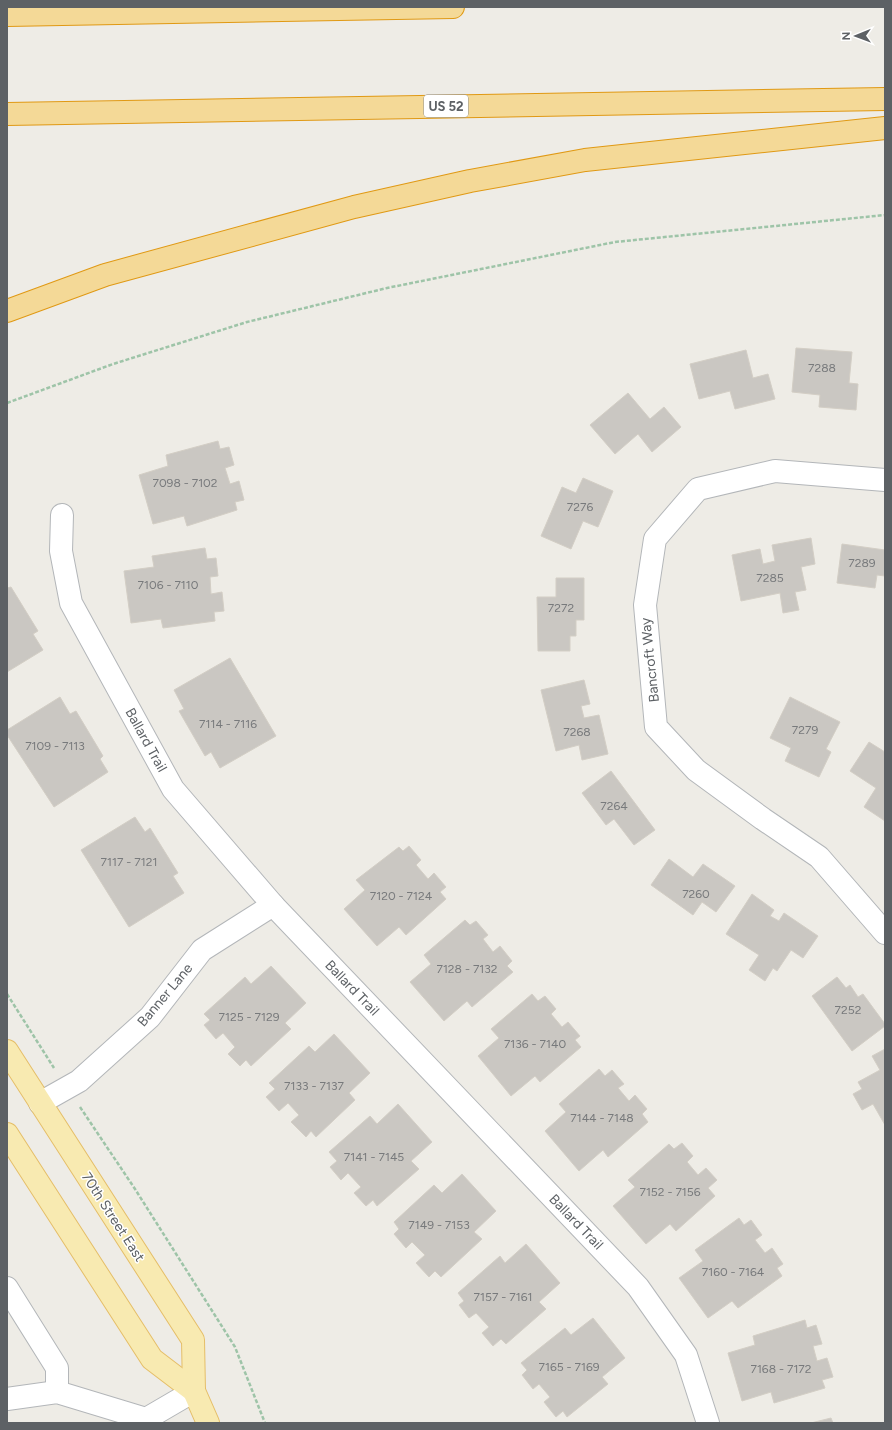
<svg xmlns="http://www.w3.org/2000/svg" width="892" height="1430" font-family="Figtree,sans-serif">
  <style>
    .building { fill: #cac7c2; stroke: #d3cec5 }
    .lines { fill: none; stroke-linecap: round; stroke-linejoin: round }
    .minor-casing { stroke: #b3b6b9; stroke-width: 24 }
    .major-casing { stroke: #e5be68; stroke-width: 24 }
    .highway-casing { stroke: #e09914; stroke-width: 24 }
    .path { stroke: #9ec4a8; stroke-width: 2.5; stroke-dasharray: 4 2; stroke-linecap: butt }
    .minor { stroke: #fff; stroke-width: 22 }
    .major { stroke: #f8eab1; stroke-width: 22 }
    .highway { stroke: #f4d997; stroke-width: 22 }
    .labels { text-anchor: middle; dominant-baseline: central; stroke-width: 3; stroke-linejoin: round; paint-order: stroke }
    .number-label { font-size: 12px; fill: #787a7c }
    .shield { fill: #fff; stroke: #8e9093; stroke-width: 1 }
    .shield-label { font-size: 13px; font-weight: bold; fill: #5d6165 }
    .street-label { font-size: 14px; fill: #5d6165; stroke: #fff }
  </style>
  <rect width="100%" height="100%" fill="#eeece6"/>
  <g class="building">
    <path d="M796,348L852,352L849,383L858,384L856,410L819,407L820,395L792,392Z"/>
    <path d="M746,350L753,378L768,374L775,399L735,409L730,391L699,399L690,364Z"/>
    <path d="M628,393L650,419L664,407L681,427L652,452L638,434L615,454L590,425Z"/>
    <path d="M218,441L220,449L229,447L234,465L225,468L230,484L239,481L244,500L235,502L237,510L187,526L184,516L153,524L139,475L168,466L166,455Z"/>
    <path d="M583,478L613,491L598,527L583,521L571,549L541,536L562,487L576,493Z"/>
    <path d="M811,538L815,564L801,567L806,590L795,592L799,610L783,613L780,593L741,601L732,555L760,549L763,564L775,561L772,545Z"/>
    <path d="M842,544L885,550V576L877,575L875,588L837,583Z"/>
    <path d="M205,548L207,559L216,558L218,576L210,577L211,594L222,592L224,611L214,612L215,621L163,628L161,619L131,623L124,571L154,567L152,556Z"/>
    <path d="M556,578H584V620H576V636H570V651H538L537,597H556Z"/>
    <path d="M11,587L38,631L33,634L43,650L7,672V588Z"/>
    <path d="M230,658L276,736L220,768L211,752L205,756L179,711L184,709L174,690Z"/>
    <path d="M584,680L590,704L581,706L584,718L599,715L608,754L582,760L579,745L556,751L541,690Z"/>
    <path d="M60,697L70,714L76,711L103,756L100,759L108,772L54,807L7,735V730Z"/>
    <path d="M790,697L840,722L826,749L831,752L819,777L785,761L791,748L770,738Z"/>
    <path d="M869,742L885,752V821L864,807L876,788L850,771Z"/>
    <path d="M611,771L655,830L634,845L614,819L606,825L582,793Z"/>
    <path d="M135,817L145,832L150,828L178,873L173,876L184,893L129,927L81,850Z"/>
    <path d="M409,846L421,860L416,865L428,879L434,873L446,887L440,892L446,899L406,935L399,927L377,946L344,909L365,890L356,880L399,847L403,851Z"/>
    <path d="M669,859L693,877L703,864L735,886L716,912L702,902L693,915L651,885Z"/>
    <path d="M752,894L774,910L770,916L779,921L784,913L818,936L803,958L791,950L777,971L773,968L765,981L749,970L759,955L726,934Z"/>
    <path d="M465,920L470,925L476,921L488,935L483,939L493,952L500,946L512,961L507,966L513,972L472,1007L467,1001L444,1021L410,982L431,964L424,955Z"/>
    <path d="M271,966L306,1003L285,1023L291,1029L251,1066L246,1060L240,1066L228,1054L235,1047L223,1033L216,1039L204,1025L210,1020L204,1014L245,977L251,984Z"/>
    <path d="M837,977L846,988L850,985L858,997L863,994L885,1024V1026L852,1051L812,996Z"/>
    <path d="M532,994L538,1001L545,996L556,1009L551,1014L562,1027L568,1022L580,1036L575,1040L581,1047L540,1082L535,1076L511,1096L478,1056L499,1038L491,1029Z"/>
    <path d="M334,1034L370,1073L349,1093L355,1100L316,1137L311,1131L306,1137L291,1122L299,1115L288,1103L279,1111L266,1097L275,1089L269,1083L309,1046L315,1052Z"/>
    <path d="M885,1049V1125L873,1104L862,1110L853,1094L862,1089L858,1082L880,1070L872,1056Z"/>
    <path d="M599,1069L605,1076L612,1070L624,1084L618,1088L629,1101L635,1095L647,1109L642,1114L648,1122L608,1157L603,1150L579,1171L545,1131L566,1112L559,1104Z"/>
    <path d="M398,1104L432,1142L411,1161L419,1169L377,1206L373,1200L366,1206L354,1193L361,1187L348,1173L341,1180L330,1167L337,1161L329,1152L370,1116L377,1124Z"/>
    <path d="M682,1143L693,1156L687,1162L698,1175L706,1168L717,1180L708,1188L715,1196L676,1231L670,1224L646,1244L613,1206L635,1187L628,1180L669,1144L674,1149Z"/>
    <path d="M462,1174L496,1211L474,1232L482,1239L441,1277L435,1271L429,1277L416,1263L425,1255L412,1242L406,1248L394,1234L399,1229L394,1222L434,1185L442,1193Z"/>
    <path d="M739,1218L744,1225L751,1220L762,1235L755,1240L765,1253L772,1248L783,1264L777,1268L782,1276L738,1308L732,1301L708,1318L679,1278L703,1261L695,1250Z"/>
    <path d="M526,1244L560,1283L539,1302L546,1309L506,1344L501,1339L493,1346L482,1333L489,1327L476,1313L469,1318L459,1305L464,1301L458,1293L500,1256L505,1263Z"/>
    <path d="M593,1318L625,1358L602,1377L608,1384L567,1417L563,1411L556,1417L544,1402L550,1397L539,1384L533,1389L522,1375L527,1370L521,1363L565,1328L571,1335Z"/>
    <path d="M805,1320L807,1328L816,1325L822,1344L813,1346L817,1361L827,1358L833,1377L822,1380L825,1388L774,1403L771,1392L742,1401L728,1353L755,1345L753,1336Z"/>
    <path d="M831,1418L833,1423H811Z"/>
  </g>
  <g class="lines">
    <g class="minor-casing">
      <g id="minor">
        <path d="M885,480L775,471L698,489L655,539L645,605L656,727L696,770L763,819L819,857L885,933"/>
        <path d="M62,515L61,551L71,603L173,789L273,905L638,1287L686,1355L708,1423"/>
        <path d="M40,1103L79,1081L150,1017L202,950L273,905"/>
        <path d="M7,1288L57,1368V1392"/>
        <path d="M7,1399L57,1392L146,1419"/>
        <path d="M144,1423L146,1419L194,1391"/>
      </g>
    </g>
    <g class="major-casing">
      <g id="major">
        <path d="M7,1051L193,1340L194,1391L208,1423"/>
        <path d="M7,1134L152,1359L194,1391"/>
      </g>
    </g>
    <g class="highway-casing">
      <g id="highway">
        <path d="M7,15L453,7"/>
        <path d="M7,114L885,99"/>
        <path d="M7,311L105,275L354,207L470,181L585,160L885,128"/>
      </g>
    </g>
    <g class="path">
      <path d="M7,403L113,364L247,322L387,288L615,242L885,215"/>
      <path d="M7,994L54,1068"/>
      <path d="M80,1107L135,1189L235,1347L265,1423"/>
    </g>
    <use href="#minor" class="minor"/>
    <use href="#major" class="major"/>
    <use href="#highway" class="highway"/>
  </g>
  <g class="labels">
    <g class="number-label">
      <text x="822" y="368">7288</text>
      <text x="185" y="483">7098 - 7102</text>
      <text x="580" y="507">7276</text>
      <text x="862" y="563">7289</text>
      <text x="770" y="578">7285</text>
      <text x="168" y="585">7106 - 7110</text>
      <text x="561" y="608">7272</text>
      <text x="228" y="724">7114 - 7116</text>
      <text x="805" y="730">7279</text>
      <text x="577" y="732">7268</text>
      <text x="55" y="746">7109 - 7113</text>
      <text x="614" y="806">7264</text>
      <text x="129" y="862">7117 - 7121</text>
      <text x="696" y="894">7260</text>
      <text x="401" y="896">7120 - 7124</text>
      <text x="467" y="969">7128 - 7132</text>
      <text x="848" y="1010">7252</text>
      <text x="249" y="1017">7125 - 7129</text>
      <text x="535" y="1044">7136 - 7140</text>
      <text x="314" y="1086">7133 - 7137</text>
      <text x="602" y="1118">7144 - 7148</text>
      <text x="374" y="1157">7141 - 7145</text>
      <text x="670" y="1192">7152 - 7156</text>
      <text x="439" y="1225">7149 - 7153</text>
      <text x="733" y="1272">7160 - 7164</text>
      <text x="503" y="1297">7157 - 7161</text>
      <text x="569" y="1367">7165 - 7169</text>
      <text x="781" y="1369">7168 - 7172</text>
    </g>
    <rect class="shield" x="424" y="95" width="44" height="22" rx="3"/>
    <g class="shield-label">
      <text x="446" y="106">US 52</text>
    </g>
    <g class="street-label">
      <text transform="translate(650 660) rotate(-96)">Bancroft Way</text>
      <text transform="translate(146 740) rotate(61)">Ballard Trail</text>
      <text transform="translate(352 988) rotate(46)">Ballard Trail</text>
      <text transform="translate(165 995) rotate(-50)">Banner Lane</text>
      <text transform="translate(113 1217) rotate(57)">70th Street East</text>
      <text transform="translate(576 1222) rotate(46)">Ballard Trail</text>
    </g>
  </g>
  <rect width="892" height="1430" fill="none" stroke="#5d6165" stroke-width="16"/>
  <g transform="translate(856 36) rotate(269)" stroke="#ffffff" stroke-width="3" paint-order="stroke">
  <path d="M0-3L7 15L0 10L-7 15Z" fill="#5d6165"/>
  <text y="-6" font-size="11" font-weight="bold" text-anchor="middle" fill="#5d6165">N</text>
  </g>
</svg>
